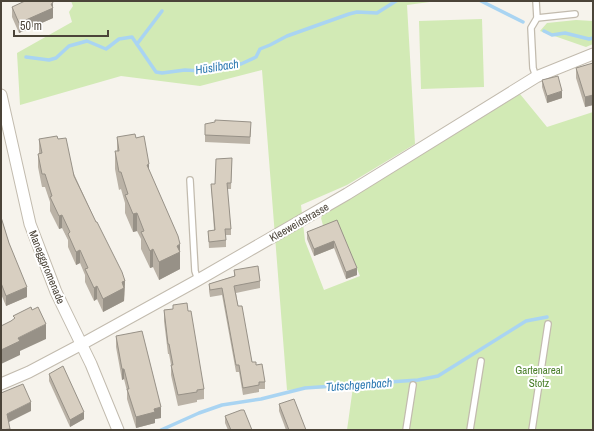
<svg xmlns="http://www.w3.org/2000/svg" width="594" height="431" font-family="'Archivo Narrow',sans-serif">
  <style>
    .green { fill: #d2eab5 }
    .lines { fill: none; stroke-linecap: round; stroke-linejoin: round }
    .stream { stroke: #a9d4f2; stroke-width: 3.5 }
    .service-casing { stroke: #c2bbae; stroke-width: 8 }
    .minor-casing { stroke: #c2bbae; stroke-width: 13 }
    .service { stroke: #fff; stroke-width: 5.5 }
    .minor { stroke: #fff; stroke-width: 11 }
    .wall { fill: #bab2a6 }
    .shaded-wall { fill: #979187 }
    .building { fill: #d8cfc1; stroke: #979187 }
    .labels { text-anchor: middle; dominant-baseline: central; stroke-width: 4; stroke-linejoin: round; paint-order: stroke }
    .street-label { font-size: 11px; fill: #4b4439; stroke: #fff }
    .park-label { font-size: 11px; fill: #4a7f2a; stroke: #fff }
    .water-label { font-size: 12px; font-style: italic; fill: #2e7ab2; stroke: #fff }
  </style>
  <rect width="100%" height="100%" fill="#f6f3ec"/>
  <g class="green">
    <path d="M71,1H437L407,5L415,144L347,185L301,205L305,241L324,290L360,276L338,223L324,229L321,218L325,212L520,94L547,127L593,112V430H347L353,387L287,390L262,70L200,86L121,76L20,105L17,53L72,22L69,12L73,6Z"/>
    <path d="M482,19L484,87L421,89L419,21Z"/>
    <path d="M576,20L593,21V44L586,47L540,31L547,23Z"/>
  </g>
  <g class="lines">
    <g class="stream">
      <path d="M481,1L523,22"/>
      <path d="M544,31L552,35L565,33L589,39L593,38"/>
      <path d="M137,44L162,11"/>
      <path d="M26,57L49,60L56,58L69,46L87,41L106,49L119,39L132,37L156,72L162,73L185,70L202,71L232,62L241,64L256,57L260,49L270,45L287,36L349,14L357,12L377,13L396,1"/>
      <path d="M161,430L199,413L222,405L261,399L305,388L418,380L438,376L526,321L547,317"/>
    </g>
    <g class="service-casing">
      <g id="service">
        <path d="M536,1L537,18"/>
        <path d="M536,77L533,68L531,28L537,18L575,14"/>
        <path d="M190,180L195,271L198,280"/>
        <path d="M406,430L413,385"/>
        <path d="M470,430L481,361"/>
        <path d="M532,430L548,324"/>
      </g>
    </g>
    <g class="minor-casing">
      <g id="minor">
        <path d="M1,95L30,224L56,292L91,364L118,430"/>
        <path d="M1,384L29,372L82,344L198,280L347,194L536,77L593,54"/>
      </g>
    </g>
    <use href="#service" class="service"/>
    <use href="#minor" class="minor"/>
  </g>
  <g class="wall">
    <path d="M12,7L53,18L19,33L12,17Z"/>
    <path d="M593,63V105L585,107L576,78V68Z"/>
    <path d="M542,80L562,98L547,103L542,87Z"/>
    <path d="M205,124L251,129L250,144L205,142Z"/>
    <path d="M117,137L136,138L149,171L180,262V269L159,280L153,267L150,268L141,249V239L137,231L133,232L125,213V203L121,189L119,190L115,169V151H117Z"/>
    <path d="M39,139H58L96,222L125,281L124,301L103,312L97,299L94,301L85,282V275L80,263L76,265L68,247V240L62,228L59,229L50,211V202L45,187H42L38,167V154H39Z"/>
    <path d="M232,158L231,189H227L231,229V235H226V247L209,248L208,231L214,230L211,184H215Z"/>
    <path d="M1,217L9,243L27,297L6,306L1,294Z"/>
    <path d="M337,220L357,275L346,279L334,248L314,256L307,239V232Z"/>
    <path d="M234,270L260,281V288L236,293L238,306L252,362L256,365L265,382V389H259V392L243,395L239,372H236L222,295L210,297L209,291V284L234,276Z"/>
    <path d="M173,305L204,389V399L197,400V402L178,406L171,375V365L169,354H168L164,321V310L173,309Z"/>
    <path d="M116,336L161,418L155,419V423L136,428L127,399V391L124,379L122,380L116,347Z"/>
    <path d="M49,374L84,419L70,427L49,381Z"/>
    <path d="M279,404L306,430H286L279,411Z"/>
    <path d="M225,416L252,430H228L225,423Z"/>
  </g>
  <g class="shaded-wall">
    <path d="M53,3V18L19,33V23Z"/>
    <path d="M562,91V98L547,103V96Z"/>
    <path d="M593,95V105L585,107V97Z"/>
    <path d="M149,164V182L147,165Z"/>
    <path d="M137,213V231L133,232V214Z"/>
    <path d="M62,215V228L59,229V216Z"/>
    <path d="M334,241V248L314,256V249Z"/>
    <path d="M180,244V269L159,280V262L177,246Z"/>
    <path d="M153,249V267L150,268V251Z"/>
    <path d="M80,250V263L76,265V252Z"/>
    <path d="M357,268V275L346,279V272Z"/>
    <path d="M125,281L124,301L103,312V299L122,282Z"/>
    <path d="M97,286V299L94,301V288Z"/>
    <path d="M27,287V297L6,306V296Z"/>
    <path d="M46,324V339L20,351V355L1,364V350L18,338Z"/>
    <path d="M122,369H124V379L122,380Z"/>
    <path d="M31,402V411L7,423V414Z"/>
    <path d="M161,407V418L155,419V423L136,428V417L154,409Z"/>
    <path d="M84,412V419L70,427V420Z"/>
  </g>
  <g class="building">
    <path d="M25,1H52L53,3L51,4L53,8L19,23L12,7Z"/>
    <path d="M593,63V95L585,97L576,68Z"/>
    <path d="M558,76L562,91L547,96L542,80Z"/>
    <path d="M215,120L251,122L250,137L205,135V124L215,122Z"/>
    <path d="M135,134L136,138L144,136L149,164L147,165L178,236L180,244L177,246L180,252L159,262L153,249L150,251L141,232L144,231L137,213L133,214L125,195L128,194L121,172H119L115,151H119L117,137Z"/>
    <path d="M57,136L58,139L66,138L74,176L96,222H97L122,272L125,281L122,282L124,288L103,299L97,286L94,288L85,269L88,268L80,250L76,252L68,234L70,232L62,215L59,216L50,197L52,196L45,174H42L38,154L42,153L39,139Z"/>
    <path d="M232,158L231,183H227L231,229H225L226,240L209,242L208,231L215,230L211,184H215L216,159Z"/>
    <path d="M1,217L9,243L27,287L6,296L1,283Z"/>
    <path d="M337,220L357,268L346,272L334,241L314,249L307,232Z"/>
    <path d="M258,266L260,281L234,286L238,306H242L252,362H256V365L262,364L265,382H259V385L243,388L239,365H236L222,288L210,290L209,284L235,276L234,270Z"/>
    <path d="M187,303L188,311H191L204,389L197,390V392L178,395L171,365H173L169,344H168L164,310L173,309V305Z"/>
    <path d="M31,307L32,310L38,307L46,324L18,338L20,341L1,350V326L11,321L15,318L13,316Z"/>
    <path d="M142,331L161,407L154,409L155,412L136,417L127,389H129L124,369H122L116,336Z"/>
    <path d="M63,366L84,412L70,420L49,374Z"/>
    <path d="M23,384L31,402L7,414L10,429L1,430V393Z"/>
    <path d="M294,399L306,430H289L279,404Z"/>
    <path d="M241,410H244L252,430H231L225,416Z"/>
  </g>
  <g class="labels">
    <g class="street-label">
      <text transform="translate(299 222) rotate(-30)">Kleeweidstrasse</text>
      <text transform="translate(47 267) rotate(68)">Maneggpromenade</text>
    </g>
    <g class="park-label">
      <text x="539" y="370">Gartenareal<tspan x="539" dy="13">Stotz</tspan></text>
    </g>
    <g class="water-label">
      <text transform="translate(217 67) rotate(-9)">Hüslibach</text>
      <text transform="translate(359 385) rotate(-4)">Tutschgenbach</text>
    </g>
  </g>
  <rect width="594" height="431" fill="none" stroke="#4b4439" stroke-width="4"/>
  <path d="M14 30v6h94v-6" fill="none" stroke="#4b4439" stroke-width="2"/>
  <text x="20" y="30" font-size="12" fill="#4b4439" stroke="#ffffff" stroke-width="3" paint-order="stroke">50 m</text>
</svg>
